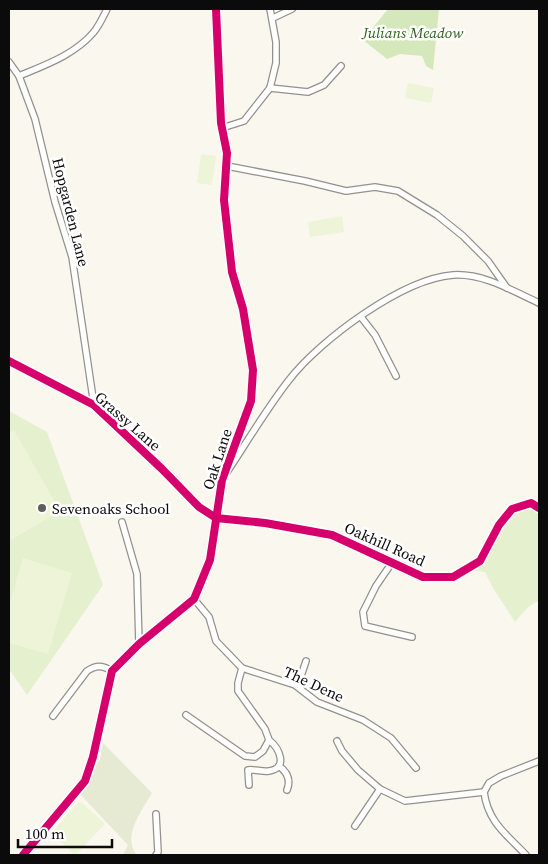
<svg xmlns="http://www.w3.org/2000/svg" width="548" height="864" font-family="'Source Serif 4',serif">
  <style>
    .green { fill: #e4f0ce }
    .forest { fill: #d5e8bc }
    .cemetery { fill: #e6ead2 }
    .pitch { fill: #eef4d8 }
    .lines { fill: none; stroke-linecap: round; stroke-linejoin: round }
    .minor-casing { stroke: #93918e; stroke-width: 8 }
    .tertiary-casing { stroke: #93918e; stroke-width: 10 }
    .minor { stroke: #fefefd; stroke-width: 5.5 }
    .tertiary { stroke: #fefefd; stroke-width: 8 }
    .cycleway-casing { stroke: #fff; stroke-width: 11 }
    .cycleway { stroke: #d6006c; stroke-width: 8 }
    .poi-dot { fill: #5f5e5b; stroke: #fff; stroke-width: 2 }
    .labels { text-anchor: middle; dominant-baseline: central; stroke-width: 5; stroke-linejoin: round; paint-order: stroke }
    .park-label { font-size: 15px; font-style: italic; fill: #2d641b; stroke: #fff }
    .street-label { font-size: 15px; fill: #0b0b0b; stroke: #fff }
    .poi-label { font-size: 15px; fill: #0b0b0b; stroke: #fff; text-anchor: start }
  </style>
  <rect width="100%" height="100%" fill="#faf7ef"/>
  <g class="green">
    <path d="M9,411L47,432L103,585L27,695L9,669Z"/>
    <path d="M531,504L539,509V601C529,604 522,614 515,622L493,588L485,572L470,570L480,562L511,510Z"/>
  </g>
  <path class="forest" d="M388,9H439L433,70L426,66L422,56L400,54L387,59L363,40Z"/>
  <path class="cemetery" d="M103,743L152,793C143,809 121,837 137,855H123L128,845L80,794L100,759Z"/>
  <g class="pitch">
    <path d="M408,83L434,88L431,103L405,98Z"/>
    <path d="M201,154L216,156L212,185L197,183Z"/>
    <path d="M342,216L344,232L310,237L308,222Z"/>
    <path d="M14,430L60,511L11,540L9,535V433Z"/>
    <path d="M23,558L72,573L48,654L9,643V606Z"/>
    <path d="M80,801L105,824L75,855L51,833Z"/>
  </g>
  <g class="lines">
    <g class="minor-casing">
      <g id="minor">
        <path d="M273,18L292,9"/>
        <path d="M9,62L19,76L35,119L55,202L72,257L94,405"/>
        <path d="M19,76C45,65 74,55 93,33C99,26 103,17 107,9"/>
        <path d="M270,88L308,92L324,85L341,66"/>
        <path d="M222,128L244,121L270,88L276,63V42L270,9"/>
        <path d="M227,166L305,181L346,191L375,187L398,191L437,215L463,236L488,261L507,288"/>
        <path d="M361,317L375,335L396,376"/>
        <path d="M9,361L94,405L162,469L199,507L216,518L265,523L332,535L423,577H453L480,561L499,525L512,509L531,503L539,508"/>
        <path d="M227,472C247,442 267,408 289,380C320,340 402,279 453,275C483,273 513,291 539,303"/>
        <path d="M122,522L137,574L139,644"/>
        <path d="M391,564L376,586L363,612L365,626L412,637"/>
        <path d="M194,599L209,617L216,641L242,668L295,685L317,702L363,720L391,738L416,768"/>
        <path d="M295,685L301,676L306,661"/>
        <path d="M186,715L245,756L255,757L263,751L269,740L265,729L238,691V683L242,668"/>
        <path d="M53,716L87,671C96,665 102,665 112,671"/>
        <path d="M337,741L342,751L358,770L380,789L405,801L484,792L489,783L501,776L539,761"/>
        <path d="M279,766C287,772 291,780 287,790"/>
        <path d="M249,785L248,770C255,769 262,772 269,771C289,768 279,748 269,740"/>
        <path d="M484,792C488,822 506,834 526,855"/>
        <path d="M355,826L380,789"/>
        <path d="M156,855L158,852L156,814"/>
      </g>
    </g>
    <g class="tertiary-casing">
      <path id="tertiary" d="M23,855L85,781L93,757L112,671L139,644L194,599L210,560L222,480L251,401L253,370L243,309L232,272L224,200L227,153L221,123L216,9"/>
    </g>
    <use href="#minor" class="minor"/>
    <use href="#tertiary" class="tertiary"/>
    <g class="cycleway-casing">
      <g id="cycleway">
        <path d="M9,361L94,405L162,469L199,507L216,518L265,523L332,535L423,577H453L480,561L499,525L512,509L531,503L539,508"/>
        <path d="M23,855L85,781L93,757L112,671L139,644L194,599L210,560L222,480L251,401L253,370L243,309L232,272L224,200L227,153L221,123L216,9"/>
      </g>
    </g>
    <use href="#cycleway" class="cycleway"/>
  </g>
  <circle class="poi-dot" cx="42" cy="508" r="5"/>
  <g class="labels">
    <g class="park-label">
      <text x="413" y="32">Julians Meadow</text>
    </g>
    <g class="street-label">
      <text transform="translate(71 212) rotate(76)">Hopgarden Lane</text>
      <text transform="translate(128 421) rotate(41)">Grassy Lane</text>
      <text transform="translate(217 459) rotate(-72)">Oak Lane</text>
      <text transform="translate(385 544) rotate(24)">Oakhill Road</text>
      <text transform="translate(314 684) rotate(25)">The Dene</text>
    </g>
    <g class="poi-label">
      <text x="52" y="508">Sevenoaks School</text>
    </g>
  </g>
  <rect width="548" height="864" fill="none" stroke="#0b0b0b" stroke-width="20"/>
  <path d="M18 839v8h94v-8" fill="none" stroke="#0b0b0b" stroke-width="2.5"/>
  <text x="25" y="839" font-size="15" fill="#0b0b0b" stroke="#ffffff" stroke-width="4" paint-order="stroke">100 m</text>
</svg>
